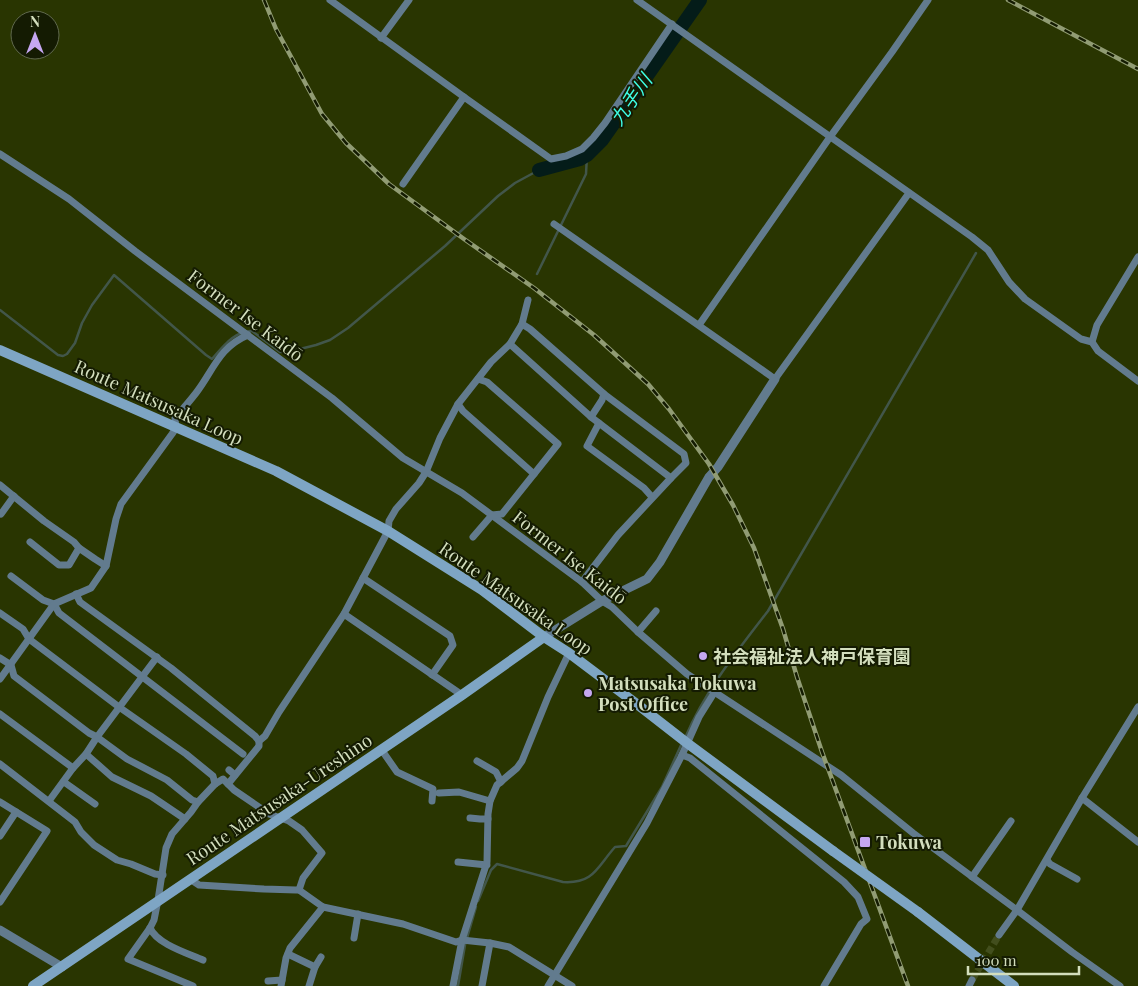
<svg xmlns="http://www.w3.org/2000/svg" width="1138" height="986" font-family="'Playfair Display','Noto Sans JP',serif">
  <style>
    .lines { fill: none; stroke-linecap: round; stroke-linejoin: round }
    .stream { stroke: #42564a; stroke-width: 2.5 }
    .river { stroke: #041c19; stroke-width: 14 }
    .minor-tunnel { stroke: #424e1d; stroke-width: 7; stroke-dasharray: 7 3.5; stroke-linecap: butt }
    .minor { stroke: #627b8e; stroke-width: 7 }
    .tertiary { stroke: #627b8e; stroke-width: 9 }
    .secondary { stroke: #7ea5c4; stroke-width: 10 }
    .rail-casing { stroke: #919c74; stroke-width: 4.5 }
    .rail { stroke: #141b02; stroke-width: 2.5; stroke-dasharray: 8; stroke-linecap: butt }
    .secondary-bridge { stroke: #7ea5c4; stroke-width: 10 }
    .poi-dot { fill: #c5a7f1; stroke: #141b02; stroke-width: 2 }
    .labels { text-anchor: middle; dominant-baseline: central; stroke-width: 4; stroke-linejoin: round; paint-order: stroke }
    .street-label { font-size: 18px; fill: #d3debd; stroke: #141b02 }
    .poi-label { font-size: 18px; font-weight: bold; fill: #d3debd; stroke: #141b02; text-anchor: start }
    .water-label { font-size: 19px; font-style: italic; fill: #3efee7; stroke: #141b02 }
  </style>
  <rect width="100%" height="100%" fill="#293501"/>
  <g class="lines">
    <g class="stream">
      <path d="M537,274L586,174L587,155"/>
      <path d="M0,310L58,355L63,356L67,354L75,343L82,323L92,305L114,275L206,355L212,359C222,348 235,330 252,331L280,352H288L316,345L330,340L348,328L445,246L498,196L515,183L539,170"/>
      <path d="M685,738C705,691 737,651 768,611L976,253"/>
      <path d="M478,901L491,870L497,864L563,882C594,884 597,867 615,847L626,846L662,787L682,743"/>
      <path d="M458,986L465,945L476,907"/>
    </g>
    <path class="river" d="M539,170L580,159L587,155L602,140L700,0"/>
    <path class="minor-tunnel" d="M972,980L999,935"/>
    <g class="minor">
      <path d="M330,0L464,97"/>
      <path d="M637,0L972,237L988,250L1009,282L1025,299L1081,339L1092,342L1098,351L1138,381"/>
      <path d="M381,38L409,0"/>
      <path d="M0,154L69,199L135,251L332,398L403,458L462,493L582,582L602,601L612,607L638,632L687,674L841,775L913,833L1017,910L1072,952L1120,986"/>
      <path d="M403,184L464,97L551,159L566,156L582,149L593,138L605,123L672,24"/>
      <path d="M554,224L775,379L909,193"/>
      <path d="M522,324L530,329L604,394L602,400L591,417"/>
      <path d="M699,325L830,137L892,52L928,0"/>
      <path d="M1092,342L1097,325L1138,257"/>
      <path d="M510,344L591,417L671,478L618,535L582,582"/>
      <path d="M604,394L684,454L686,463L671,478"/>
      <path d="M458,404L463,411L534,474"/>
      <path d="M599,423L587,446L644,488L652,497"/>
      <path d="M0,485L44,521L74,542L79,548L95,559L106,566"/>
      <path d="M1,514L14,496"/>
      <path d="M473,537L492,515L502,514L558,444L487,382L478,379"/>
      <path d="M30,542L59,565H69L79,548"/>
      <path d="M11,576L43,600L54,604L59,613L243,754"/>
      <path d="M363,578L450,636L453,645L432,675"/>
      <path d="M76,594L80,602L171,668L255,736L259,741"/>
      <path d="M0,613L23,629L29,639L119,707L186,754L213,776L215,784"/>
      <path d="M344,614L462,695"/>
      <path d="M638,632L656,611"/>
      <path d="M0,658L11,665L14,676L89,733L97,737L127,759L167,780L192,800L198,802"/>
      <path d="M0,679L54,604L91,588L106,566L116,519L121,504L172,434L176,428L175,418C182,410 189,402 196,393C213,371 219,347 248,335"/>
      <path d="M0,714L73,768L49,801"/>
      <path d="M381,749L397,772L433,789L432,801"/>
      <path d="M86,754L112,777L151,796L185,819"/>
      <path d="M682,755L690,758L844,882L858,897L867,919L861,924L824,986"/>
      <path d="M477,761L496,772L501,782"/>
      <path d="M0,764L75,822L81,832L94,845L117,860L131,864L155,874L163,875"/>
      <path d="M73,768L86,754L97,737L157,657"/>
      <path d="M229,770L235,775"/>
      <path d="M64,782L95,804"/>
      <path d="M228,784L259,746V741L265,736L279,712L344,614L388,531L389,521L396,509L419,483L426,472L440,438L458,404L491,362L510,344L522,324L528,300"/>
      <path d="M439,793L459,792L490,801"/>
      <path d="M1082,798L1138,842"/>
      <path d="M0,802L47,831L0,902"/>
      <path d="M470,818L480,819H488"/>
      <path d="M0,836L16,812"/>
      <path d="M1047,860L1050,864L1077,879"/>
      <path d="M458,862L487,865"/>
      <path d="M972,877L1011,821"/>
      <path d="M190,879L199,885L264,889L296,890H299L323,907L403,924L456,942L462,940L490,943L509,947L572,986"/>
      <path d="M150,928C157,944 187,953 203,960"/>
      <path d="M999,935L1017,910L1082,798L1138,707"/>
      <path d="M354,938L358,914"/>
      <path d="M288,954L315,967L321,957"/>
      <path d="M268,981L282,980"/>
      <path d="M193,986L128,959L150,928L154,920L158,900L166,848L172,834L191,812L198,802L215,784L223,779L234,790L269,814L289,821L302,830L322,853L303,878L299,890"/>
      <path d="M281,986L286,958L290,948L323,907"/>
      <path d="M309,986L315,967"/>
      <path d="M453,986L462,940L487,862L488,814L490,801L497,785L517,768L522,761L548,697L569,653"/>
      <path d="M482,986L490,943"/>
      <path d="M548,986L647,823L682,755L699,717L714,693"/>
      <path d="M969,986L972,980"/>
    </g>
    <g class="tertiary">
      <path d="M544,637L602,601L647,579L660,562L709,477L718,467L775,379"/>
      <path d="M0,930L62,967"/>
    </g>
    <g class="secondary">
      <path d="M0,350L276,471L388,531L482,590L544,637L569,653L642,708L687,743L833,851"/>
      <path d="M918,912L1014,986"/>
      <path d="M33,986L462,695L544,637"/>
    </g>
    <g class="rail-casing">
      <g id="rail">
        <path d="M264,0L276,29L322,114L346,143L389,184L464,239L534,288L594,335L648,384L669,409L709,464L733,505L754,548L783,629L797,677L822,752L908,986"/>
        <path d="M1008,0L1138,69"/>
      </g>
    </g>
    <use href="#rail" class="rail"/>
    <path class="secondary-bridge" d="M833,851L918,912"/>
  </g>
  <g class="poi-dot">
    <circle cx="703" cy="656" r="5"/>
    <circle cx="588" cy="693" r="5"/>
    <rect x="859" y="836" width="12" height="12" rx="2.5"/>
  </g>
  <g class="labels">
    <g class="street-label">
      <text transform="translate(246 315) rotate(37)">Former Ise Kaidō</text>
      <text transform="translate(159 402) rotate(24)">Route Matsusaka Loop</text>
      <text transform="translate(570 557) rotate(38)">Former Ise Kaidō</text>
      <text transform="translate(516 598) rotate(35)">Route Matsusaka Loop</text>
      <text transform="translate(279 799) rotate(-34)">Route Matsusaka-Ureshino</text>
    </g>
    <g class="poi-label">
      <text x="713" y="656">社会福祉法人神戸保育園</text>
      <text x="598" y="683">Matsusaka Tokuwa<tspan x="598" dy="21">Post Office</tspan></text>
      <text x="876" y="842">Tokuwa</text>
    </g>
    <g class="water-label">
      <text transform="translate(630 99) rotate(-55)">九手川</text>
    </g>
  </g>
  <g transform="translate(35 35)"><circle r="24" fill="#141b02" stroke="#60694d"/>
  <path d="M0-4L9 19L0 12L-9 19Z" fill="#c5a7f1"/>
  <text y="-8" font-size="14" font-weight="bold" text-anchor="middle" fill="#d3debd">N</text>
  </g>
  <path d="M968 966v8h111v-8" fill="none" stroke="#d3debd" stroke-width="2.5"/>
  <text x="976" y="966" font-size="15" fill="#d3debd" stroke="#141b02" stroke-width="4" paint-order="stroke">100 m</text>
</svg>
